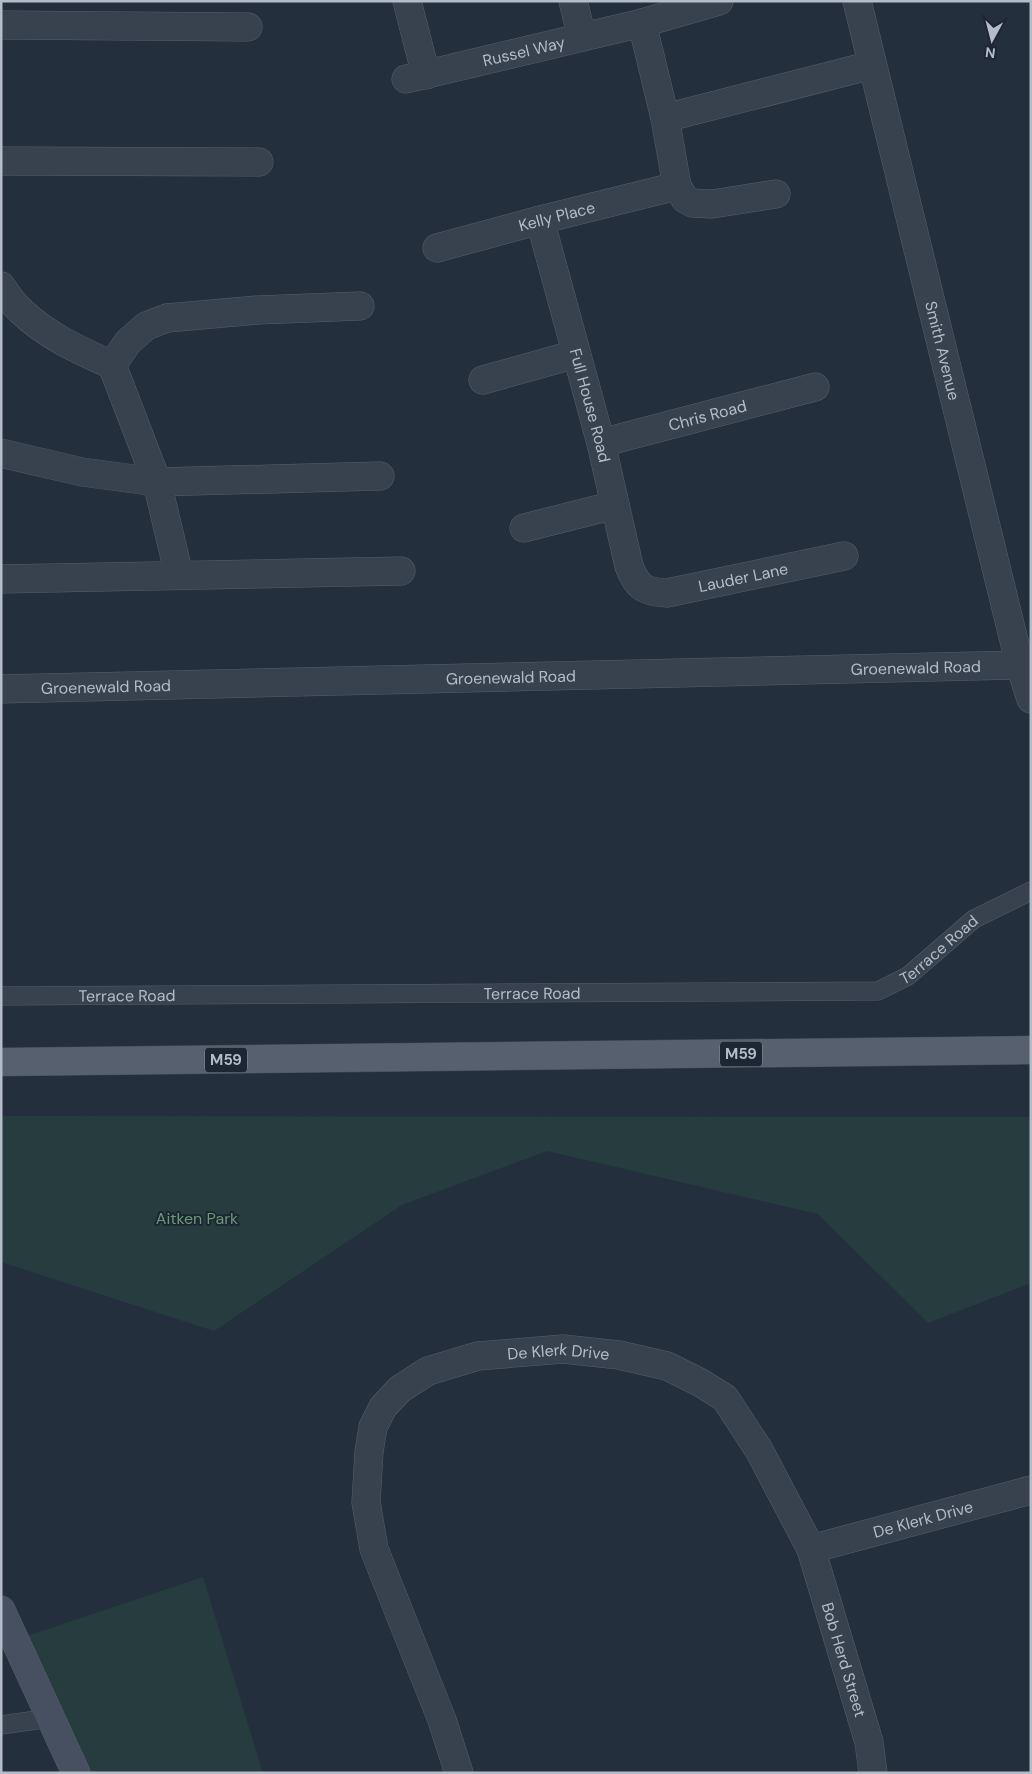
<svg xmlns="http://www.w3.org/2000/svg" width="1032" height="1774" font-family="'DM Sans',sans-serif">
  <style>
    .green { fill: #263c3f }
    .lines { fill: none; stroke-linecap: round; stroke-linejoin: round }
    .lane-casing { stroke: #565f6c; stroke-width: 19 }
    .street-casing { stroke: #565f6c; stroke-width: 29 }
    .secondary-casing { stroke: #565f6c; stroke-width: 29 }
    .primary-casing { stroke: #414a57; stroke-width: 29 }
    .lane { stroke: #38414e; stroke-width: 18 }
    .street { stroke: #38414e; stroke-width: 28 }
    .secondary { stroke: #465061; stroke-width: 28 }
    .primary { stroke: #56606e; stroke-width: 28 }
    .labels { text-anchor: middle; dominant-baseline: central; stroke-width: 4; stroke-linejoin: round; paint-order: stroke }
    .shield { fill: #1d2633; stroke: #878f9c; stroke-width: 1 }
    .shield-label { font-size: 15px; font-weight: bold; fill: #b4bcc9 }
    .street-label { font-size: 16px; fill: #b4bcc9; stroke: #1d2633 }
    .park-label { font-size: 16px; fill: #6b9a76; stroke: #1d2633 }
  </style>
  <rect width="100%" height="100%" fill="#242f3e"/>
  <g class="green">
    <path d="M1,1116L1030,1117L1031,1283L928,1323L818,1214L547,1151L402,1205L214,1331L1,1262Z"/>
    <path d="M203,1577L263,1773H75L15,1640Z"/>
  </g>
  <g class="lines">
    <g class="lane-casing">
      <g id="lane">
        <path id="s1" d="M1,996L878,991L908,976L974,919L1031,891"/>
        <path d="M1,1725L51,1718"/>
      </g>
    </g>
    <g class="street-casing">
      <g id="street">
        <path d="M407,1L426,75"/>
        <path d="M573,1L582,37"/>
        <path id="s2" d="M857,1L1020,665L1031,699"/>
        <path d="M642,23L665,118L677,186L685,199L692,203L712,204L776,194"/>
        <path d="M1,25L248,27"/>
        <path id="s3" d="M406,79L642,23L719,1"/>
        <path d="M665,118L872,65"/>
        <path d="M1,161L259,162"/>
        <path id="s4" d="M540,220L601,443L629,566C637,587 644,592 667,593L844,556"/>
        <path id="s5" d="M437,248L540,220L677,186"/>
        <path d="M1,286C7,295 13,304 21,311C47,336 79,350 112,365L157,482L179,575"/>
        <path d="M112,365L128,342L146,326L167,318L258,310L360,306"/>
        <path d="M483,380L576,354"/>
        <path id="s6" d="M601,443L815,387"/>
        <path d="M1,453L82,472L157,482L380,476"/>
        <path d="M524,528L615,505"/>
        <path d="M1,579L401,571"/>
        <path id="s7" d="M1,689L1020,665"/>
        <path id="s8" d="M811,1549L1031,1490"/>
        <path id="s9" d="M459,1773L442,1720L374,1549L366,1502L369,1452L373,1427L383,1407L400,1389L428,1371L478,1356L563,1349L619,1355L667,1366L701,1383L725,1398L759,1450L811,1549L869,1742L873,1773"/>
      </g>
    </g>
    <g class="secondary-casing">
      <path id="secondary" d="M1,1610L76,1773"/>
    </g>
    <g class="primary-casing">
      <path id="primary" d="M1,1062L1031,1050"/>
    </g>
    <use href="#lane" class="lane"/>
    <use href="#street" class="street"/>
    <use href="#secondary" class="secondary"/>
    <use href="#primary" class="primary"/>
  </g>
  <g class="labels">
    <g class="shield">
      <rect x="720" y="1041.5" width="42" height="25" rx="4"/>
      <rect x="205" y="1047.5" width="42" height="25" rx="4"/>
    </g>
    <g class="shield-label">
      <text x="741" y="1054">M59</text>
      <text x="226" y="1060">M59</text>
    </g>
    <g class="street-label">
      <text stroke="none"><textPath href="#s3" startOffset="121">Russel Way</textPath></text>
      <text stroke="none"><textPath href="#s5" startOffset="124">Kelly Place</textPath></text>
      <text stroke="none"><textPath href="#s2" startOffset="360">Smith Avenue</textPath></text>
      <text stroke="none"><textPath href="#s4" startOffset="192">Full House Road</textPath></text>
      <text stroke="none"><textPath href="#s6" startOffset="110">Chris Road</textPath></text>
      <text stroke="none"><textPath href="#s4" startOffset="486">Lauder Lane</textPath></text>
      <text stroke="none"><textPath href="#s7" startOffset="915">Groenewald Road</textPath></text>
      <text stroke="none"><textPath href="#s7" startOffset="510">Groenewald Road</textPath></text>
      <text stroke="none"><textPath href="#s7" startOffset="105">Groenewald Road</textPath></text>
      <text stroke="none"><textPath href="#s1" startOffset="951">Terrace Road</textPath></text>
      <text stroke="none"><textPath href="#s1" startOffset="531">Terrace Road</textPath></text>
      <text stroke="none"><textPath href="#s1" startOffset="126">Terrace Road</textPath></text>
      <text stroke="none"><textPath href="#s9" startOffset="576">De Klerk Drive</textPath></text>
      <text stroke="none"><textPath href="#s8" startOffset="116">De Klerk Drive</textPath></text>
      <text stroke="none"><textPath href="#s9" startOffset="1042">Bob Herd Street</textPath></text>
    </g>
    <g class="park-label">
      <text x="197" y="1218">Aitken Park</text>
    </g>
  </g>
  <rect width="1032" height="1774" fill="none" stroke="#b4bcc9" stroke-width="5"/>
  <g transform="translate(992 40) rotate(187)" stroke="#1d2633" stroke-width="4" paint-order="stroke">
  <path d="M0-4L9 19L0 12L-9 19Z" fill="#b4bcc9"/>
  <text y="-8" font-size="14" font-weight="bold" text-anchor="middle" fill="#b4bcc9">N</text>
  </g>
</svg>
